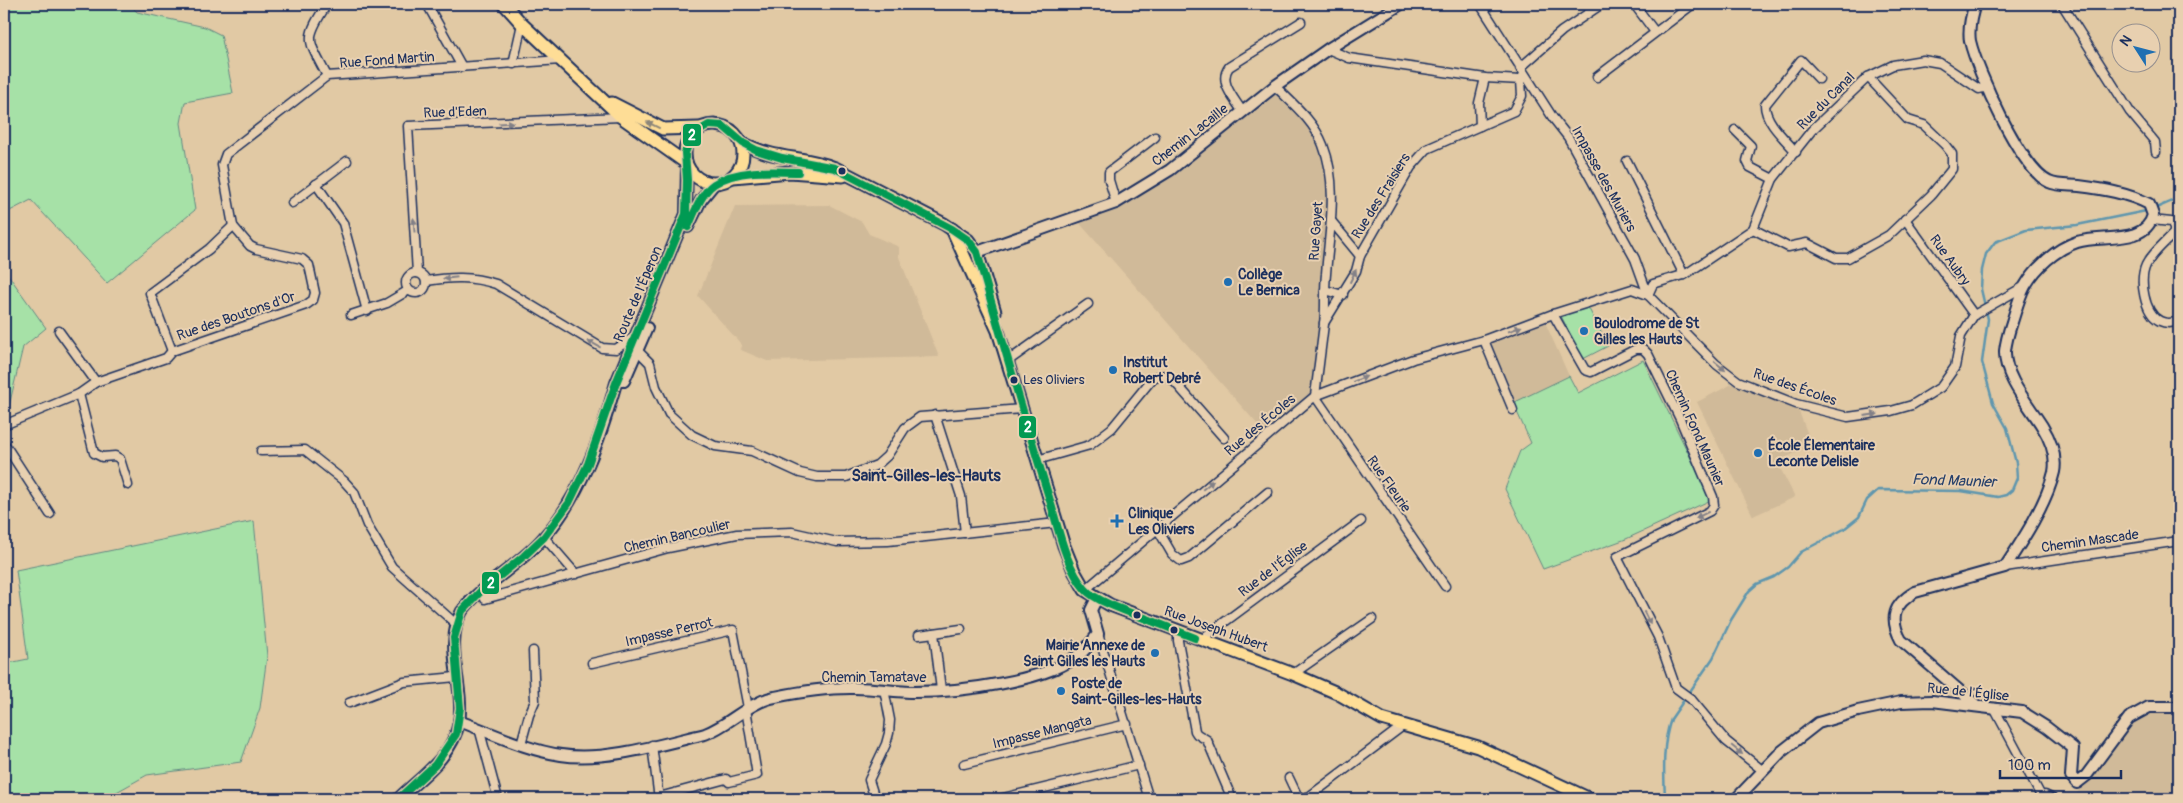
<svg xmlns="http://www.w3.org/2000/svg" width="2183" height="803" font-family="Pangolin,sans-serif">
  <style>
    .built { fill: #d0ba99 }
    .green { fill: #a6e1a7; stroke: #608882 }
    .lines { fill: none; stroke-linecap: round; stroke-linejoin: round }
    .stream { stroke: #5e96ae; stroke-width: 2.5 }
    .street-casing { stroke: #1b2f5e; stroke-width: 11 }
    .secondary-casing { stroke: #1b2f5e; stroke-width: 14 }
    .primary-casing { stroke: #1b2f5e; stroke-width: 15 }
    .street { stroke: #e8d0b0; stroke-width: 8 }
    .secondary { stroke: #e8d0b0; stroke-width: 10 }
    .primary { stroke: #fedd96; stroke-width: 11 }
    .bus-1-casing { stroke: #e8d0b0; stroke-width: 11 }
    .bus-1 { stroke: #039a52; stroke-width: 8 }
    .oneway { fill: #828087 }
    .oneway2 { fill: #8c867a }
    .bus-dot { fill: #1b2f5e; stroke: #e8d0b0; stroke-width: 2 }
    .poi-dot { fill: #1f6fb2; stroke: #e8d0b0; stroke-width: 2 }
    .labels { text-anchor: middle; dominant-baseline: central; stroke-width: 4; stroke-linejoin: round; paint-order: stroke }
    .bus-label { font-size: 13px; fill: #1b2f5e; stroke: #e8d0b0; text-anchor: start }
    .street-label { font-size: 14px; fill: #1b2f5e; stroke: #e8d0b0 }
    .poi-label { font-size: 14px; font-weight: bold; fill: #1b2f5e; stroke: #e8d0b0; text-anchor: start }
    .water-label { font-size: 15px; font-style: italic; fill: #26406b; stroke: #e8d0b0 }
    .quarter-label { font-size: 16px; font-weight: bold; fill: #1b2f5e; stroke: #e8d0b0 }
    .line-badge { stroke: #e8d0b0; stroke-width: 2 }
    .badge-label { font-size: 14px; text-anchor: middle; font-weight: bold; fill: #fff }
  </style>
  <rect width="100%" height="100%" fill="#e1c9a4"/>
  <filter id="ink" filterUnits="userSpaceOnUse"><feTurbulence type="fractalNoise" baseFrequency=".02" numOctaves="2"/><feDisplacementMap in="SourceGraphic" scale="10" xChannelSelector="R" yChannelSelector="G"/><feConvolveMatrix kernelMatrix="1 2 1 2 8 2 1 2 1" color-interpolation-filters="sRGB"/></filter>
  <g filter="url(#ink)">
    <g class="built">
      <path d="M1276,86L1317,134L1330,180L1327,240L1312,397L1266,434L1076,219L1117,204Z"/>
      <path d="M829,205L862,222L869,234L899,247V257L939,357L767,361L741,350L742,345L698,296L735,206Z"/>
      <path d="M1544,320L1569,376L1513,403L1488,343Z"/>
      <path d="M1738,381L1796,404L1812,445L1777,462L1795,497L1753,516L1697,402Z"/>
      <path d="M2159,708L2179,710V799H2073L2108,747L2141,713Z"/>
    </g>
    <g class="green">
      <path d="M4,4H129L137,12L205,27L221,35L233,93L185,102L181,123L195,210L107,283L31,200L4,214Z"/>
      <path d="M4,269L46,328L23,347L9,406L4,405Z"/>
      <path d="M1587,305L1608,346L1583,359L1561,316Z"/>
      <path d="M1643,360L1711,500L1626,539L1543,569L1505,489L1520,451L1531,443L1513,403L1569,376L1578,393Z"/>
      <path d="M254,521L267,656L260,708L241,762L147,775L104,799H4V664L28,659L16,570Z"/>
    </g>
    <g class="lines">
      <g class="stream">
        <path d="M2156,208L2179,198"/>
        <path d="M1665,799C1664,773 1662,744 1671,719L1713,658L1731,620L1749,591L1757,584L1774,577L1788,567L1801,552L1844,529L1859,517L1867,500L1878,490L1961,491L1998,497L2006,495L2012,490L2017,478L2016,463L2007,428L1993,403L1982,362L1988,319L1981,289L1982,270L1986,254L1995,242L2026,230L2077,225L2146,211"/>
      </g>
      <g class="street-casing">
        <g id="street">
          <path d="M427,4L462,67"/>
          <path d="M1480,4L1553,118L1568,137L1635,259L1648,295"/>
          <path d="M1634,4L1655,32"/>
          <path d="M2062,4L2130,112L2155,142L2156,152"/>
          <path d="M1328,49L1349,58L1485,78L1521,80"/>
          <path d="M513,64L522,24"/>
          <path d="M1520,68L1562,31L1602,4"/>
          <path d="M327,76C308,39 303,41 327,4"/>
          <path d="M1597,77L1693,4"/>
          <path d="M1275,86C1293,104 1314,121 1323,145C1339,186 1329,232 1326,274C1324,291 1326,308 1324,324C1321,348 1318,372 1315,396"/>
          <path d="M1242,111C1234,98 1218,82 1229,67L1301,22"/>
          <path d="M1480,126L1479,103L1485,78"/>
          <path d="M1735,130L1751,146L1747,161L1750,167L1773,179"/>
          <path d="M1796,152C1785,139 1765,122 1765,105L1801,60L1819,79"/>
          <path d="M1627,161L1684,275"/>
          <path d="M316,184L343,223L367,311"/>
          <path d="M292,203L347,161"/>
          <path d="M1116,203L1109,180V172L1155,137"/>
          <path d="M1905,219L1974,315"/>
          <path d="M2152,220L2171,222L2174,227V233C2165,243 2152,253 2146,265C2139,280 2144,313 2160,321C2166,324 2173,323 2179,321"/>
          <path d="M1332,222L1360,256"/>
          <path d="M1753,229L1788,247L1807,243L1836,258H1848L1889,235L1931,195L1952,169V154L1945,145L1924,125L1908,120L1868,77"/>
          <path d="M417,273L408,126L621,117"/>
          <circle cx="416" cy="283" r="10"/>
          <path d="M426,281C451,277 471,276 496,284L602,348L616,349L635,336"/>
          <path d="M1325,290L1343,295"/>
          <path d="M1648,295L1653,284L1686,274L1753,229L1773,179L1812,130L1868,77L1893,65L1923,60L1940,63L1979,89L1988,87"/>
          <path d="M1553,314L1585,370L1591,372L1636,349H1643L1648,354L1680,419L1713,497L1714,505L1710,511L1617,557L1658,637L1676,688L1691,699L1726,741L1762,770"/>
          <path d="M351,315L387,303L409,290"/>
          <path d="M1324,323L1356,271L1360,256L1411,167L1427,149L1514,111L1522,96L1521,80L1524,74"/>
          <path d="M59,331L96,382"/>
          <path d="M1484,340L1513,410"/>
          <path d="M172,351L150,293L209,249L233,226"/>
          <path d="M638,351L650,363L656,387L669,414L692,435L715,446L752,451L800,473L817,477H846L877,465L887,456L905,428L920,417L1022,409"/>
          <path d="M1008,361L1088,304"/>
          <path d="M79,394L94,453L102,457L115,456L120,459L128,485"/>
          <path d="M1315,396L1445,586"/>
          <path d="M935,415L961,496L965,533"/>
          <path d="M4,425L79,394L96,382L166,358L172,351L306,305L313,300L315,293L309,265L302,259L256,249L250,246L233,226L222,165L226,154L327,76L561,60"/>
          <path d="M4,443L50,514"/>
          <path d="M261,451L305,450L344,481L354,492L367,525L392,567L456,624"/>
          <path d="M1037,460L1090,445L1112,428L1153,378C1162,374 1166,375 1174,381L1224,438"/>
          <path d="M1157,528L1172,554L1181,561L1189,558L1268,492"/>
          <path d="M544,537L576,574"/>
          <path d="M2005,567L2179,541"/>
          <path d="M1085,590L1315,396L1413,359L1484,340L1553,314L1632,289L1648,295L1716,364L1738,381L1796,404L1848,417L1891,411L1912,405L1941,387L1955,367L1961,336L1974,315L2025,286"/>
          <path d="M485,599L668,548L737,534L792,532L837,542L888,541L1057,523"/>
          <path d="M1178,632V641L1195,731L1197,734L1207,740L1232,799"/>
          <path d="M1098,634L1149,799"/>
          <path d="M919,635L934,633"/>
          <path d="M1203,641L1207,635L1361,521"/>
          <path d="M592,663L733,630L748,708"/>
          <path d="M1293,674L1372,619"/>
          <path d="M941,690L934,633L961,629"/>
          <path d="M349,703L404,682L456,677"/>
          <path d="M1994,708L2041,796"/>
          <path d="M479,728L498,799"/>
          <path d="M521,744L529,715L535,701L533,651"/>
          <path d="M652,745L659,799"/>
          <path d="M964,764L1127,724"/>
          <path d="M1289,778L1297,795L1302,798L1310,796L1404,725"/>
          <path d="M659,797L726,779L729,782L757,775L746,709"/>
          <path d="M875,799L869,780L886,744L889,733L890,720L884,689"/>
          <path d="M999,799L1139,765"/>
          <path d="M2038,799L2045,795L2053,799"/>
        </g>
      </g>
      <g class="secondary-casing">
        <g id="secondary">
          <path d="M1975,4C1971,16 1968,28 1970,41C1977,71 2021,170 2049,182C2057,186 2070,185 2079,186C2103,189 2127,193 2149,204L2153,215C2145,246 2101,234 2077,242C2056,249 2036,267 2025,286C2019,297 2016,310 2012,322C2009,331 2006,341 2005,351C2004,377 2029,405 2042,426C2050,439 2057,456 2054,472C2047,503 2022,541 2005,567L1915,592C1894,604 1889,618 1901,640L1976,705"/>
          <path d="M688,227L701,200L714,184"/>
          <path d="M977,252L1116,203L1170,170L1275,86L1328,49L1401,4"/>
          <path d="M624,381L647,328"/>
          <path d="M459,721C492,733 526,750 561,755C604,762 663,744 705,734C730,725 748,702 775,697C799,692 825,688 850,688C872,687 893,692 915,692C958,692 1046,682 1080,654C1087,649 1092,641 1098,634L1091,610L1097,598"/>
          <path d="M398,799C421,777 453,756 459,722C465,686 443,645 462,611C485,582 520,565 544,537C581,496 601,436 616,383L686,214L687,166"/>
          <path d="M1736,799L1781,752L1818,723L1858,711L1901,702L1932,701L2022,712L2046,727L2073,748L2071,776L2077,783L2086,776L2129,718L2149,707H2179"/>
        </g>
      </g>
      <g class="primary-casing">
        <g id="primary">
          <path d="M504,4L522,24L621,117L686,163"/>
          <path d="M612,103L663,129L699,128"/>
          <circle cx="714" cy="154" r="29"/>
          <path d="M741,142C775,161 802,155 835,168L944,224L968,240L977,252L995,312"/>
          <path d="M733,177L790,172L843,176"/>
          <path d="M952,229L998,331L1064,546L1074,571L1085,590L1110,605L1293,674L1337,693L1382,719L1478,747L1590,799"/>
        </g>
      </g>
      <use href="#street" class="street"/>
      <use href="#secondary" class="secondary"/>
      <use href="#primary" class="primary"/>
      <g class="bus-1-casing">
        <g id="bus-1">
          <path d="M688,227C694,214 701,193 714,184C736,169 773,171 798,172"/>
          <path d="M1137,615L1195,638"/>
          <path d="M398,799L435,765L456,734L460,708L454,638L462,611L481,591L524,556L544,537L569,503L588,464L616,383L686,214L687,180L685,153L692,135L709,125L723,126L743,143L756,150L782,158L835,168L952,229L968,240L977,252C1000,333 1023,413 1048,494C1057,522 1065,567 1085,589C1095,602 1140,616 1157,623"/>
        </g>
      </g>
      <use href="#bus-1" class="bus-1"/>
    </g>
    <defs><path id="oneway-solid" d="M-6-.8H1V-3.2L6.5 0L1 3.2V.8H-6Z" transform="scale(1.25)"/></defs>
    <g class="oneway">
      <use href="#oneway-solid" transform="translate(506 123) rotate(-3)"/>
      <use href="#oneway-solid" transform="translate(414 225) rotate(-94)"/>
      <use href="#oneway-solid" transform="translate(1353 276) rotate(-64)"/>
      <use href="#oneway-solid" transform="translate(450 278) rotate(174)"/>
      <use href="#oneway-solid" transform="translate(1515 329) rotate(-21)"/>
      <use href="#oneway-solid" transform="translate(594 344) rotate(-152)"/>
      <use href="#oneway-solid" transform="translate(1720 366) rotate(40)"/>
      <use href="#oneway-solid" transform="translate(1360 379) rotate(-21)"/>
      <use href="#oneway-solid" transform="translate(1871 415) rotate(-7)"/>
      <use href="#oneway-solid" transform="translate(1208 485) rotate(-40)"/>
      <use href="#oneway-solid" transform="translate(1702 515) rotate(154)"/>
      <use href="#oneway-solid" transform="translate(1647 618) rotate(63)"/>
      <use href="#oneway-solid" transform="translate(1737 750) rotate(39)"/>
    </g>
    <use class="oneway2" href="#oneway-solid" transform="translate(653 125) rotate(-154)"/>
  </g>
  <g class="bus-dot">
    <circle cx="842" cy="171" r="4.5"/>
    <circle cx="1014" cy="380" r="4.5"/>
    <circle cx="1137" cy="615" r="4.5"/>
    <circle cx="1174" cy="630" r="4.5"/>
  </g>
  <g class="poi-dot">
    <circle cx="1228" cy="282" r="5"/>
    <circle cx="1584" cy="331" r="5"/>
    <circle cx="1113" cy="370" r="5"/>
    <circle cx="1758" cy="453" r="5"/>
    <path d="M1114.5 513.5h5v5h5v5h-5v5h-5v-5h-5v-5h5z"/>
    <circle cx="1155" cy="653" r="5"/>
    <circle cx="1061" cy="691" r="5"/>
  </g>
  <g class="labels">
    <g class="bus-label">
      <text x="1023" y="380">Les Oliviers</text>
    </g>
    <g class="street-label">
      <text transform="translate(387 60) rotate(-4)">Rue Fond Martin</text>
      <text transform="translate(1826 101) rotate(-45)">Rue du Canal</text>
      <text transform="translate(455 112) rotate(-2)">Rue d'Eden</text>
      <text transform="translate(1190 135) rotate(-38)">Chemin Lacaille</text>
      <text transform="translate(1604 179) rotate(61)">Impasse des Muriers</text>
      <text transform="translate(1381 196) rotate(-58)">Rue des Fraisiers</text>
      <text transform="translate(1316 231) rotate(-86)">Rue Gayet</text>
      <text transform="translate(1950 260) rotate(54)">Rue Aubry</text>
      <text transform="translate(638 294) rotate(-67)">Route de l'Éperon</text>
      <text transform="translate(236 316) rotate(-19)">Rue des Boutons d'Or</text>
      <text transform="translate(1795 387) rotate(19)">Rue des Écoles</text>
      <text transform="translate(1260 425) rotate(-40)">Rue des Écoles</text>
      <text transform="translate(1695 428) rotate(66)">Chemin Fond Maunier</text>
      <text transform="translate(1389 484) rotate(55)">Rue Fleurie</text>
      <text transform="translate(677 536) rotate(-13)">Chemin Bancoulier</text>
      <text transform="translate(2090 541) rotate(-8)">Chemin Mascade</text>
      <text transform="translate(1273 569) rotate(-37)">Rue de l'Église</text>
      <text transform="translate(1216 629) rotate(20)">Rue Joseph Hubert</text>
      <text transform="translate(669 632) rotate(-13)">Impasse Perrot</text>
      <text x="874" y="677">Chemin Tamatave</text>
      <text transform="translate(1968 692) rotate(6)">Rue de l'Église</text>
      <text transform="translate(1042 732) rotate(-14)">Impasse Mangata</text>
    </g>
    <g class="poi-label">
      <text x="1238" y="274">Collège<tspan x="1238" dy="16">Le Bernica</tspan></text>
      <text x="1594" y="323">Boulodrome de St<tspan x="1594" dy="16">Gilles les Hauts</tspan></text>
      <text x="1123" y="362">Institut<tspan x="1123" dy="16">Robert Debré</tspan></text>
      <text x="1768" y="445">École Élementaire<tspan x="1768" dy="16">Leconte Delisle</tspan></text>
      <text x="1128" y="513">Clinique<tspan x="1128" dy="16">Les Oliviers</tspan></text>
      <text x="1145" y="645" text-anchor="end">Mairie Annexe de<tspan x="1145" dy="16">Saint Gilles les Hauts</tspan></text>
      <text x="1071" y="683">Poste de<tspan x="1071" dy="16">Saint-Gilles-les-Hauts</tspan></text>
    </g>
    <g class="water-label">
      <text transform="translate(1954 481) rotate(2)">Fond Maunier</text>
    </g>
    <g class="quarter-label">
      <text x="926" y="476">Saint-Gilles-les-Hauts</text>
    </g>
  </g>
  <g class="line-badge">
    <rect x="682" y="123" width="20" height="24" rx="5" fill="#039a52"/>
    <rect x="1018" y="415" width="19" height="24" rx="5" fill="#039a52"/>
    <rect x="481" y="571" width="19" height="24" rx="5" fill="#039a52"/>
  </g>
  <g class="badge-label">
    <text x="692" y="140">2</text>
    <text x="1028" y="432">2</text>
    <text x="491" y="588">2</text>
  </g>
  <rect width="2183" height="803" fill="none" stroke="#e8d0b0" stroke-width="20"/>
  <rect x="10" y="10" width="2163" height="783" fill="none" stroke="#1b2f5e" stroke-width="2" filter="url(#ink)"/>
  <g transform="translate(2136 48) rotate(306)"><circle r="24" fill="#e8d0b0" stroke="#96908f"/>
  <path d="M0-4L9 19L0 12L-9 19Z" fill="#1f6fb2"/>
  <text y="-8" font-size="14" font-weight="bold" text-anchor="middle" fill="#1b2f5e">N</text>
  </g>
  <path d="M2000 770v8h121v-8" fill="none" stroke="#1b2f5e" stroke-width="2.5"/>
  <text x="2008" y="770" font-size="15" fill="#1b2f5e" stroke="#e8d0b0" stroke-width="4" paint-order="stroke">100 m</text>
</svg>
